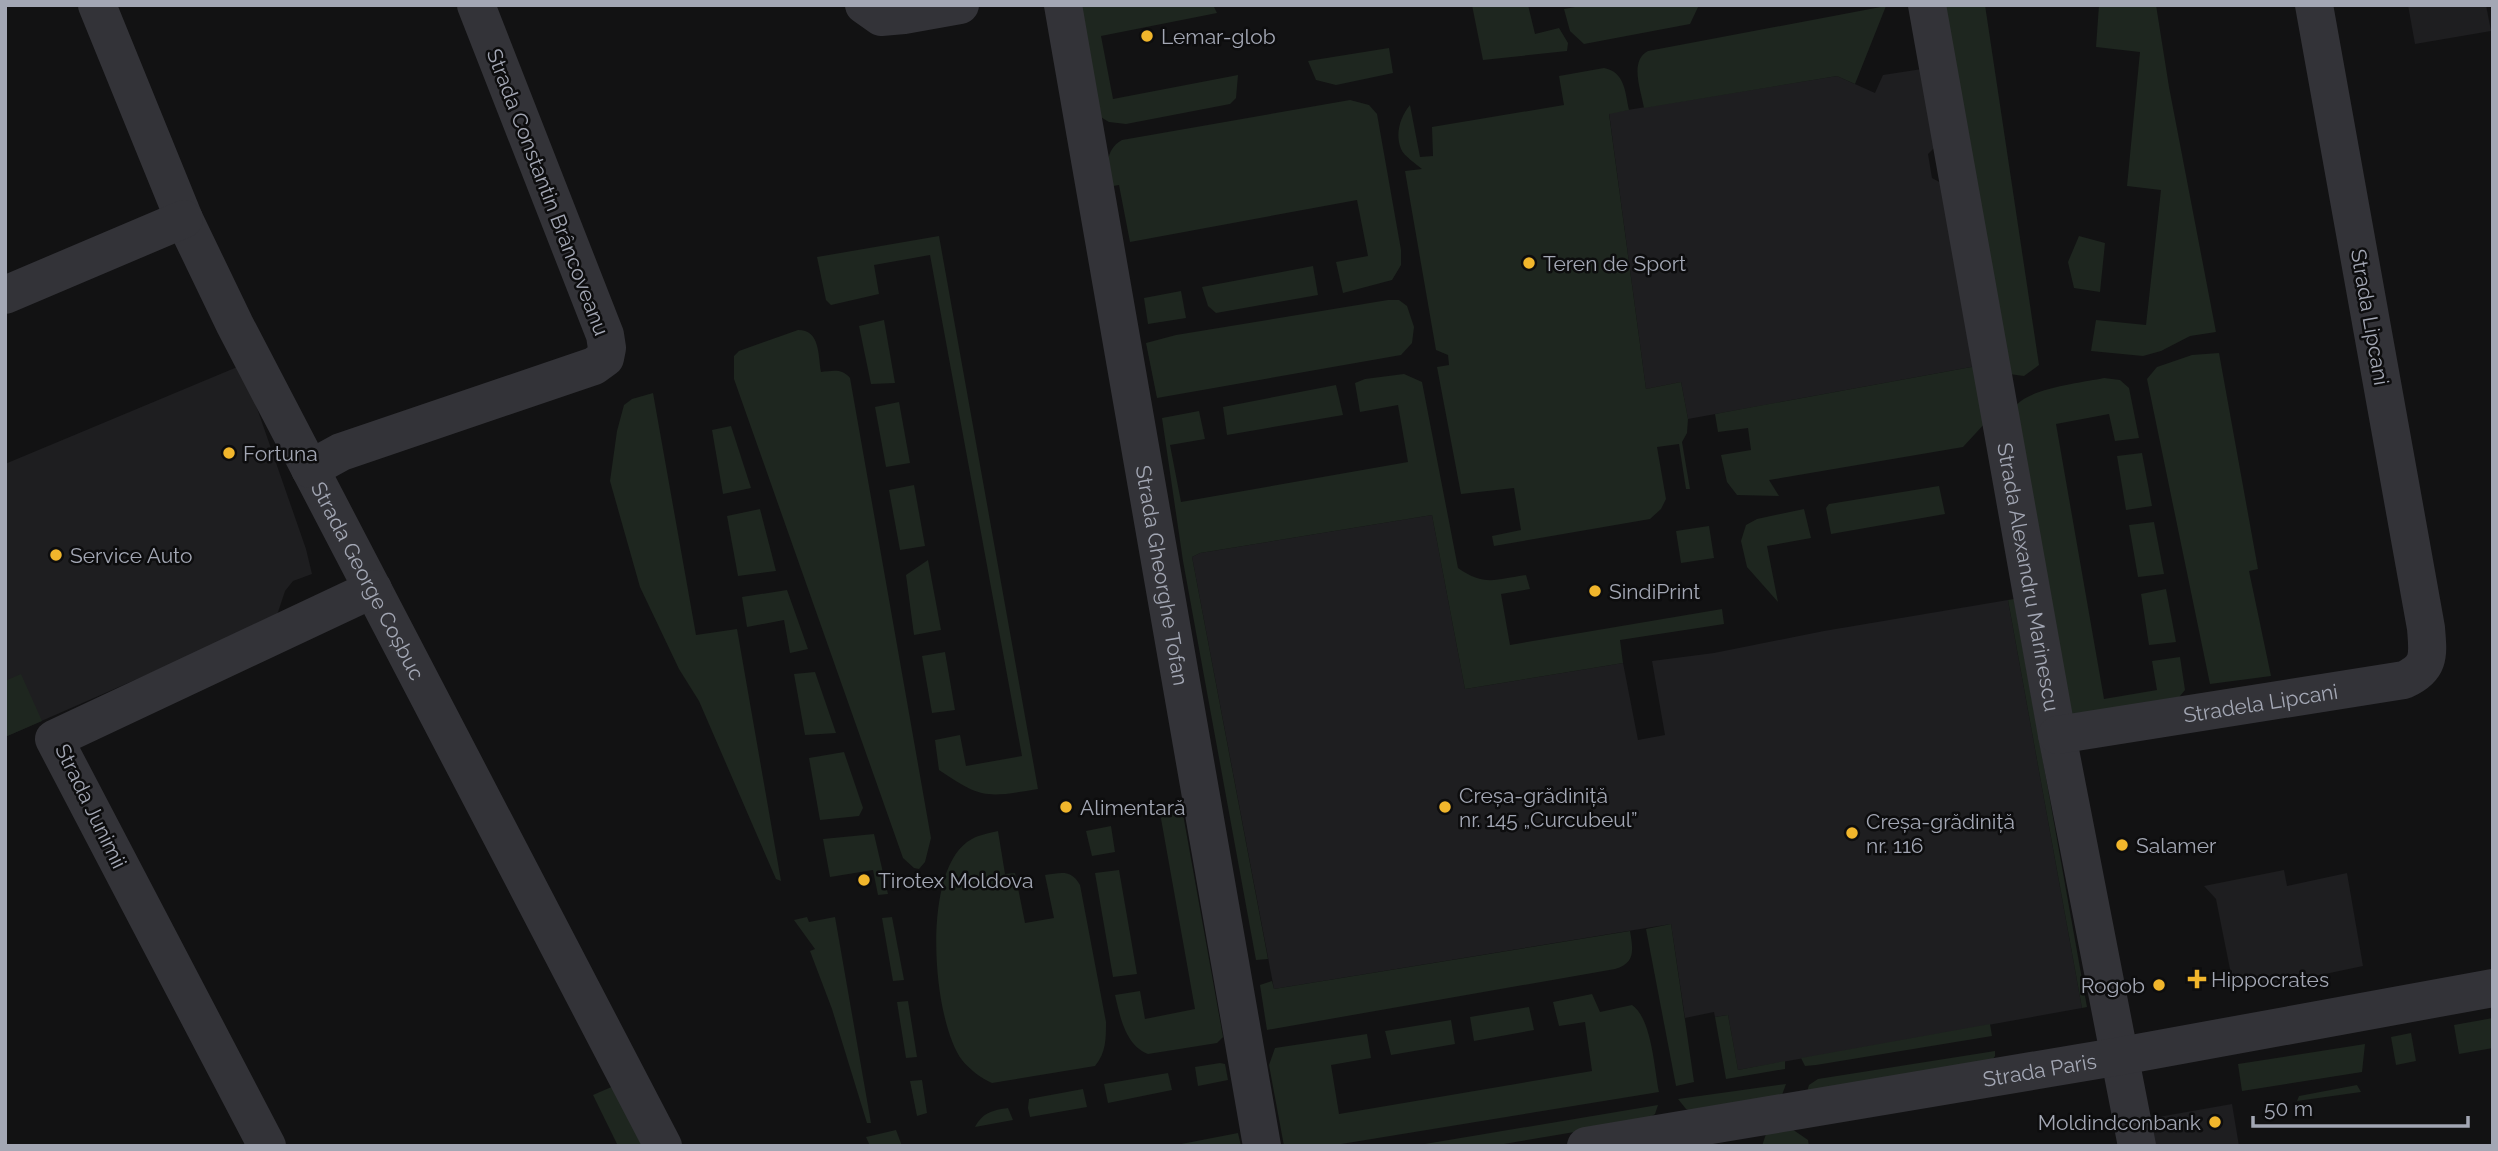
<svg xmlns="http://www.w3.org/2000/svg" width="2498" height="1151" font-family="Raleway,sans-serif">
  <style>
    .built { fill: #1e1e20 }
    .green { fill: #1e261f }
    .lines { fill: none; stroke-linecap: round; stroke-linejoin: round }
    .minor { stroke: #333338; stroke-width: 38 }
    .poi-dot { fill: #f1b62c; stroke: #0d0d0e; stroke-width: 2.5 }
    .labels { text-anchor: middle; dominant-baseline: central; stroke-width: 5; stroke-linejoin: round; paint-order: stroke }
    .poi-label { font-size: 21px; fill: #a3a7b4; stroke: #0d0d0e; text-anchor: start }
    .street-label { font-size: 21px; fill: #a3a7b4; stroke: #0d0d0e }
  </style>
  <rect width="100%" height="100%" fill="#121213"/>
  <g class="built">
    <path d="M2408,5H2486L2491,31L2415,44Z"/>
    <path d="M1922,69L1936,146L1928,154L1932,178L1943,184L1977,366L1688,419L1681,382L1646,389L1609,113L1837,76L1875,93L1883,75Z"/>
    <path d="M242,365L306,549L312,574L293,581L285,591L276,618L5,737V464Z"/>
    <path d="M1432,515L1465,689L1623,663L1638,740L1665,735L1652,661L1714,653L1824,631L2008,600L2082,1008L1738,1070L1728,1015L1715,1017L1714,1012L1685,1018L1671,924L1274,989L1192,557L1200,553Z"/>
    <path d="M2284,870L2287,886L2347,873L2363,966L2278,984L2234,989L2216,899L2204,886Z"/>
    <path d="M2232,1104L2239,1146H2152L2147,1119Z"/>
  </g>
  <g class="green">
    <path d="M1081,5H1213L1217,13L1101,36L1113,99L1238,75L1236,98L1230,104L1126,124L1109,122L1099,116Z"/>
    <path d="M1472,5H1528L1535,34L1559,28L1568,43L1567,51L1483,60Z"/>
    <path d="M1586,5H1699L1690,24L1584,44L1570,31L1564,9Z"/>
    <path d="M1941,5H1985L2039,365L2024,376L2009,374Z"/>
    <path d="M2099,5H2156L2169,87L2216,332L2190,336L2161,351L2143,356L2091,351L2096,320L2146,325L2161,190L2127,186L2140,52L2096,47Z"/>
    <path d="M1886,6L1855,84L1837,76L1644,108C1641,90 1629,61 1648,51Z"/>
    <path d="M1389,48L1393,73L1336,85L1316,80L1308,61Z"/>
    <path d="M1604,68C1625,72 1625,92 1629,110L1609,114L1646,389L1681,382L1688,419L1687,433L1682,442L1690,489H1686L1679,444L1657,447L1666,499L1661,509L1650,519L1494,546L1492,536L1521,530L1514,488L1461,494L1437,367L1449,365L1448,355L1436,350L1405,171L1422,169C1416,164 1404,156 1401,149C1395,134 1400,117 1410,105L1420,157L1433,156L1432,127L1564,105L1559,76Z"/>
    <path d="M1350,100L1369,105L1377,114L1401,250V265L1392,280L1343,293L1336,262L1368,256L1357,200L1130,242L1119,185L1107,187C1108,168 1104,150 1122,140Z"/>
    <path d="M939,236L1038,789C987,797 983,800 939,770L935,740L960,735L966,766L1022,756L930,255L874,265L879,294L831,305L826,300L817,257Z"/>
    <path d="M2079,236L2105,243L2100,292L2074,288L2068,262Z"/>
    <path d="M1313,266L1318,295L1216,313L1208,306L1202,287Z"/>
    <path d="M1181,291L1186,318L1148,324L1144,298Z"/>
    <path d="M1388,300H1399L1407,306L1414,327L1412,343L1401,355L1157,398L1146,343L1176,335Z"/>
    <path d="M884,320L895,383L871,384L859,326Z"/>
    <path d="M798,330C820,330 818,354 821,372C832,371 842,368 850,378L931,838L925,862L919,869L914,868L903,858L734,379V356L739,351Z"/>
    <path d="M2219,353L2258,569L2249,571L2271,676L2210,684L2147,379L2157,367L2192,355Z"/>
    <path d="M1977,366L1987,421L1963,447L1769,480L1779,496L1737,495L1727,482L1721,455L1751,450L1748,428L1718,432L1715,414Z"/>
    <path d="M1404,374L1422,382L1458,568C1485,587 1496,579 1526,575L1530,589L1501,594L1510,645L1722,609L1724,624L1620,640L1623,663L1465,689L1432,515L1200,553L1192,557L1268,959L1256,960L1183,561L1162,418L1199,411L1205,439L1170,445L1181,502L1408,462L1398,405L1360,412L1355,383L1365,379Z"/>
    <path d="M2104,378L2120,380L2129,388L2139,438L2115,441L2109,414L2056,424L2104,699L2157,690L2152,661L2180,657L2185,690L2175,702L2072,721L2014,408C2027,388 2081,383 2104,378Z"/>
    <path d="M1336,385L1343,415L1227,435L1223,407Z"/>
    <path d="M653,393L696,635L737,629L781,881L776,879L699,701L679,669L640,587L610,481L617,431L624,405L632,399Z"/>
    <path d="M899,402L910,463L886,467L875,407Z"/>
    <path d="M731,426L751,488L723,494L712,430Z"/>
    <path d="M2142,453L2152,506L2126,510L2117,456Z"/>
    <path d="M914,485L925,546L900,550L889,490Z"/>
    <path d="M1939,486L1945,514L1831,534L1826,508L1829,504Z"/>
    <path d="M760,509L776,571L738,576L727,516Z"/>
    <path d="M1804,509L1811,538L1767,546L1778,602L1747,567L1741,541L1746,525L1757,519Z"/>
    <path d="M2154,522L2164,574L2138,577L2129,525Z"/>
    <path d="M1709,526L1714,558L1681,563L1676,531Z"/>
    <path d="M928,560L941,630L914,635L906,575Z"/>
    <path d="M2166,589L2176,642L2149,645L2141,594Z"/>
    <path d="M787,590L808,649L790,653L784,620L747,627L742,597Z"/>
    <path d="M2014,599L2087,1007L2082,1008L2008,600Z"/>
    <path d="M945,652L955,710L932,713L922,656Z"/>
    <path d="M815,672L836,733L805,735L794,674Z"/>
    <path d="M21,674L42,721L5,737V681Z"/>
    <path d="M844,752L863,808L859,816L820,820L809,758Z"/>
    <path d="M1176,811L1183,814L1223,1037L1217,1043L1148,1054C1125,1045 1120,1016 1115,995L1140,991L1145,1019L1195,1009L1160,813Z"/>
    <path d="M1111,826L1115,852L1092,856L1086,831Z"/>
    <path d="M998,831L1005,874L1015,873L1025,923L1054,918L1045,875C1061,873 1071,869 1080,885L1106,1022C1106,1039 1106,1053 1095,1066L992,1083C981,1078 970,1070 962,1060C932,1020 920,866 972,839C979,835 990,833 998,831Z"/>
    <path d="M874,834L888,894L878,895L873,870L830,877L823,839Z"/>
    <path d="M1119,870L1137,974L1113,977L1095,873Z"/>
    <path d="M807,917L809,922L835,917L871,1123H867L832,1009L810,951L815,949L794,920Z"/>
    <path d="M892,917L904,980L893,981L882,918Z"/>
    <path d="M1671,924L1694,1082L1676,1086L1646,929Z"/>
    <path d="M1630,931C1633,949 1636,963 1615,969L1267,1030L1260,985L1272,981L1274,989Z"/>
    <path d="M1592,994L1600,1012L1632,1005C1652,1019 1654,1068 1659,1092L1329,1146H1284L1269,1065L1275,1048L1367,1034L1371,1058L1331,1065L1339,1114L1592,1071L1585,1022L1559,1026L1553,1002Z"/>
    <path d="M908,1001L917,1057L906,1058L897,1002Z"/>
    <path d="M1529,1007L1534,1030L1474,1041L1470,1017Z"/>
    <path d="M1728,1015L1738,1070L1785,1061V1069L1726,1079L1715,1017Z"/>
    <path d="M2493,1018V1048L2459,1054L2454,1025Z"/>
    <path d="M1451,1020L1455,1044L1391,1055L1385,1031Z"/>
    <path d="M1990,1024L1992,1036L1816,1065L1805,1066L1801,1058Z"/>
    <path d="M2411,1033L2416,1061L2396,1065L2391,1037Z"/>
    <path d="M2365,1044L2362,1072L2242,1091L2238,1064Z"/>
    <path d="M1995,1051V1056L1990,1063L1807,1092L1809,1085L1818,1079Z"/>
    <path d="M1220,1063L1225,1064L1228,1080L1198,1086L1195,1067Z"/>
    <path d="M1168,1073L1172,1090L1108,1103L1104,1084Z"/>
    <path d="M922,1080L927,1113L917,1116L910,1081Z"/>
    <path d="M1786,1084L1782,1095L1695,1113L1686,1109L1678,1099Z"/>
    <path d="M616,1085L647,1146H618L593,1095Z"/>
    <path d="M2357,1085L2361,1092L2297,1101L2299,1096Z"/>
    <path d="M1083,1089L1087,1107L1030,1117L1028,1108L1029,1099Z"/>
    <path d="M1658,1105L1655,1114L1646,1120L1492,1146H1413Z"/>
    <path d="M1008,1108L1013,1120L975,1127C982,1113 993,1110 1008,1108Z"/>
    <path d="M1792,1129L1808,1140L1809,1146H1762L1766,1134Z"/>
    <path d="M896,1130L902,1146H870L866,1137Z"/>
    <path d="M1238,1133L1241,1146H1171Z"/>
  </g>
  <g class="lines">
    <g class="minor">
      <path id="s1" d="M97,5L184,219L235,325L663,1146"/>
      <path d="M864,5L881,17L904,15L960,5"/>
      <path id="s2" d="M1063,5L1262,1146"/>
      <path id="s3" d="M1927,5L2057,735L2137,1146"/>
      <path d="M5,295L184,219"/>
      <path d="M310,469L341,452L594,366L605,358L607,348L605,335L476,5"/>
      <path id="s4" d="M2057,735L2404,680C2431,668 2428,654 2426,628L2314,5"/>
      <path d="M267,1146L54,739L373,589"/>
      <path id="s5" d="M1586,1146L2121,1056L2493,988"/>
    </g>
  </g>
  <g class="poi-dot">
    <circle cx="1147" cy="36" r="7"/>
    <circle cx="1529" cy="263" r="7"/>
    <circle cx="229" cy="453" r="7"/>
    <circle cx="56" cy="555" r="7"/>
    <circle cx="1595" cy="591" r="7"/>
    <circle cx="1066" cy="807" r="7"/>
    <circle cx="1445" cy="807" r="7"/>
    <circle cx="1852" cy="833" r="7"/>
    <circle cx="2122" cy="845" r="7"/>
    <circle cx="864" cy="880" r="7"/>
    <path d="M2193.5 968.5h7v7h7v7h-7v7h-7v-7h-7v-7h7z"/>
    <circle cx="2159" cy="985" r="7"/>
    <circle cx="2215" cy="1122" r="7"/>
  </g>
  <g class="labels">
    <g class="poi-label">
      <text x="1161" y="36">Lemar-glob</text>
      <text x="1543" y="263">Teren de Sport</text>
      <text x="243" y="453">Fortuna</text>
      <text x="70" y="555">Service Auto</text>
      <text x="1609" y="591">SindiPrint</text>
      <text x="1459" y="795">Creșa-grădiniță<tspan x="1459" dy="24">nr. 145 „Curcubeul”</tspan></text>
      <text x="1080" y="807">Alimentară</text>
      <text x="1866" y="821">Creșa-grădiniță<tspan x="1866" dy="24">nr. 116</tspan></text>
      <text x="2136" y="845">Salamer</text>
      <text x="878" y="880">Tirotex Moldova</text>
      <text x="2211" y="979">Hippocrates</text>
      <text x="2145" y="985" text-anchor="end">Rogob</text>
      <text x="2201" y="1122" text-anchor="end">Moldindconbank</text>
    </g>
    <g class="street-label">
      <text transform="translate(548 192) rotate(69)">Strada Constantin Brâncoveanu</text>
      <text transform="translate(2370 317) rotate(80)">Strada Lipcani</text>
      <text stroke="none"><textPath href="#s2" startOffset="579">Strada Gheorghe Tofan</textPath></text>
      <text stroke="none"><textPath href="#s3" startOffset="581">Strada Alexandru Marinescu</textPath></text>
      <text stroke="none"><textPath href="#s1" startOffset="637">Strada George Coșbuc</textPath></text>
      <text stroke="none"><textPath href="#s4" startOffset="206">Stradela Lipcani</textPath></text>
      <text transform="translate(91 806) rotate(64)">Strada Junimii</text>
      <text stroke="none"><textPath href="#s5" startOffset="460">Strada Paris</textPath></text>
    </g>
  </g>
  <rect width="2498" height="1151" fill="none" stroke="#a3a7b4" stroke-width="14"/>
  <path d="M2253 1116v10h215v-10" fill="none" stroke="#a3a7b4" stroke-width="3.5"/>
  <text x="2264" y="1116" font-size="21" fill="#a3a7b4" stroke="#0d0d0e" stroke-width="5" paint-order="stroke">50 m</text>
</svg>
